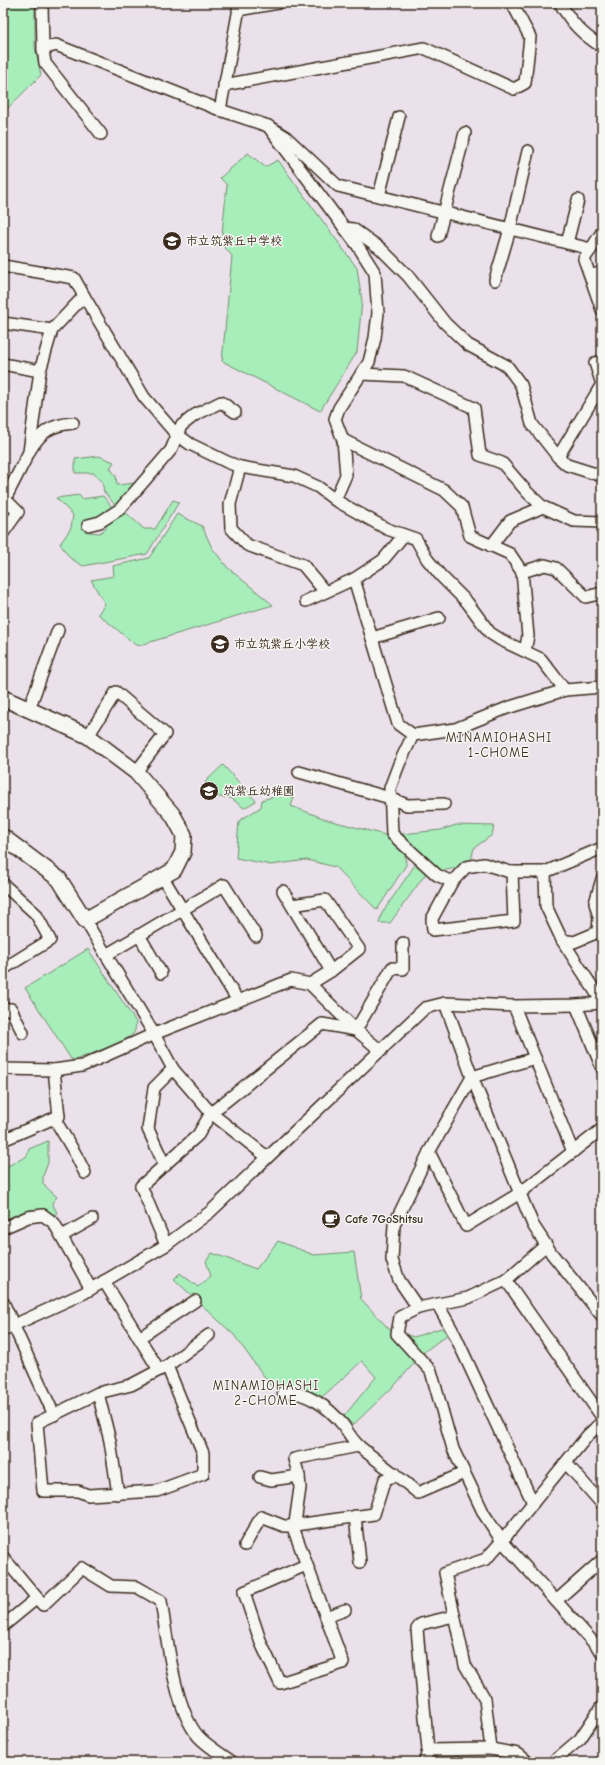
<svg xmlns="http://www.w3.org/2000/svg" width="605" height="1765" font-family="'Comic Neue','Klee One',sans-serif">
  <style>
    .green { fill: #a7eebb; stroke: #718c6c }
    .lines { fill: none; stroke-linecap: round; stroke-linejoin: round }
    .street-casing { stroke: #3b2a1e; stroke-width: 14 }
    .secondary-casing { stroke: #3b2a1e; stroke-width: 18 }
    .street { stroke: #f6f6f2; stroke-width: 11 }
    .secondary { stroke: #f6f6f2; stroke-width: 15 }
    .labels { text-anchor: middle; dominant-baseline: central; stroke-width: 3; stroke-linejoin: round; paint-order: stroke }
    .poi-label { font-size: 12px; font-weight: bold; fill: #3b2a1e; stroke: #f6f6f2; text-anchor: start }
    .neighbourhood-label { font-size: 13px; letter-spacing: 1px; fill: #3b2a1e; stroke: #f6f6f2 }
  </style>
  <rect width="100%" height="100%" fill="#ebe1eb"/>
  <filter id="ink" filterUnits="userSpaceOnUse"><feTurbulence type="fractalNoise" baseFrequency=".025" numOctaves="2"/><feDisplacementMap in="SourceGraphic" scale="8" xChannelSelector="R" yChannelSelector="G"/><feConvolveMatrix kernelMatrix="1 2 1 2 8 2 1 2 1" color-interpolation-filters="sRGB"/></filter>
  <g filter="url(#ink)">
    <g class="green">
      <path d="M3,3H35V47L41,75L3,113Z"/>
      <path d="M248,153L265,167L278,160L357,268L362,301L357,352L320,411L222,361L232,256L221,243L227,185L220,178Z"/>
      <path d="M99,456L114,462L110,468L116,476L117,485L136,483L116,506L104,492L102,481L93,473H75V459Z"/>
      <path d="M79,495L82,499L103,496L112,507L95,520L85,523L89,532L99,533L106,529V524L124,511L144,529H155L173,500L179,502L147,554L83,566L70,558L60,544L71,528L73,515L56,498Z"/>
      <path d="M177,514L202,526L212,548L228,568L273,605L137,646L98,614L105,604L91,580L114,576L113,566L149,558Z"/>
      <path d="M223,765L256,801L244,808L231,798L219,797L205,782Z"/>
      <path d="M285,793L294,798L291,806L328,820L389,836L405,854L406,865L377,910L335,867L307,860L271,865L236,858L239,821L261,807L262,800Z"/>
      <path d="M456,825L494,826L492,835L474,848L471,860L457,868L439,871L402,834L441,830Z"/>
      <path d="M417,862L427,872L390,923H379L382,913Z"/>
      <path d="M88,949L136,1022C135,1026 136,1031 133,1034C126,1042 87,1055 75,1060L71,1059L25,988Z"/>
      <path d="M48,1141V1163L43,1176V1184L57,1197L52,1203L57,1213L53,1216C34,1203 22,1212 3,1221V1171L6,1167L27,1156L29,1149Z"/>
      <path d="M278,1241L314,1255L354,1252L361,1299L390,1330L414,1337L441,1328L448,1334L424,1352L396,1384L353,1425L344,1416L376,1377L362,1361L321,1398H301L271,1386L234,1335L174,1279L180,1273L198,1287L211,1276L206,1261L212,1253L256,1269Z"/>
    </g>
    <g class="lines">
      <g class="street-casing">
        <g id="street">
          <path d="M42,3L43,49L56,45L220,110L268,126L286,137L338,186L591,249L602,232"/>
          <path d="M560,3C572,24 582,34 602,47"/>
          <path d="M238,10L278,3"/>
          <path d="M43,49L45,63L101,134"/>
          <path d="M224,85L424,48L514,89L525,83L530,37L512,3"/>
          <path d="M220,110L240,3"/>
          <path d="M268,126L358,246L375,273L378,313L375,338L369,362L339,408L335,419L343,440L346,475L335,500L387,529L416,539L427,559L441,576L467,602L490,633L501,640L541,659L565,690L602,687"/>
          <path d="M379,196L399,117"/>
          <path d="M344,228L353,229L380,248L408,276L445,323L468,345L507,366L521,385L532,424L558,457L567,465L602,476"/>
          <path d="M438,236L465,133"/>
          <path d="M567,243L578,200"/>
          <path d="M591,249L584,259L602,310"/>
          <path d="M3,266L74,278L84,296L52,330L40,371L3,364"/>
          <path d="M591,276L602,272"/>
          <path d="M495,280L510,229L528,151"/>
          <path d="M84,296L144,397L175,433L190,444L227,462L240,467L294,476L318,487L335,500"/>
          <path d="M3,323L52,330"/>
          <path d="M361,374L404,376L474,408L480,455L502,463L528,493L543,507L510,521L491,546"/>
          <path d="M343,440L444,490L462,507L470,536L510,554L522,572L528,636L525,651"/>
          <path d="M30,450C42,431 51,425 73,423"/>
          <path d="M558,457L602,384L595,363L602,361"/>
          <path d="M240,467L230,504L231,528L247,545L303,565L325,592"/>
          <path d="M3,503L29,452L40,371"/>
          <path d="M543,507L574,521L602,522"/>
          <path d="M88,525L100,522L120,509L171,450L181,426L195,415L221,402L235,412"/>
          <path d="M3,533L18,512L5,499"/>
          <path d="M522,572L545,565L556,568L586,597L602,593"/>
          <path d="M354,579L383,560L404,535"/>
          <path d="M306,601L354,579L398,724L413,735"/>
          <path d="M372,638L439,618"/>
          <path d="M565,690L507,708L455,729L413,735L399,764L390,788L392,834L437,875L452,882L466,867L484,864L510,872H545L546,906L562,940L602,1002"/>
          <path d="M29,709L58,630"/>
          <path d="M88,736L116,692L165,734L136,772"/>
          <path d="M299,772L390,798L407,805L444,804"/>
          <path d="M545,872L602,848"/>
          <path d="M162,876L238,1001"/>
          <path d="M452,882L432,919L433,930L514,921L512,872"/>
          <path d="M3,884L36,914L50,940L3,969"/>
          <path d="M283,891L331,971"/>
          <path d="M292,905L325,900L359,949L331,971L310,984"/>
          <path d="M85,920L154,1034L291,980L310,984L356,1030L381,1051"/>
          <path d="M139,935L161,973"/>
          <path d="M562,940L574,942L598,932L599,917L595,903L602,879"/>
          <path d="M106,955L224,885L256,936"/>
          <path d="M445,1003L472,1077L533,1225L552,1254L602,1316"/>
          <path d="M576,1005L602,1068"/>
          <path d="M514,1006L573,1152"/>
          <path d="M3,1009H11L23,1033"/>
          <path d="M3,1069L54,1070L59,1116L3,1140"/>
          <path d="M54,1070L82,1066L154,1034L173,1069L211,1113L267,1157"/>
          <path d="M54,1118L76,1155L85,1173"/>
          <path d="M429,1152L466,1226L520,1193L602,1129"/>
          <path d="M165,1166L148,1129L154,1088L173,1069"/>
          <path d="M3,1228L28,1217L43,1215L54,1223L91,1289"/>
          <path d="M62,1236L92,1219"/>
          <path d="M166,1245L141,1186L198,1135L211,1113L322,1024L356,1030L392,968L403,969V943"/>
          <path d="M546,1245L506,1280L468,1298L418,1308L400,1317L397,1334L431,1371L453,1449L484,1514L502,1541L602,1652"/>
          <path d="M506,1280L602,1417"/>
          <path d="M104,1281L159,1370"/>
          <path d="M3,1302L54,1415"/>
          <path d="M438,1305L455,1335L533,1503"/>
          <path d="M418,1308L399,1280L392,1260L394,1225L429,1152L472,1077L535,1058"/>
          <path d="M3,1330L84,1293L166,1245L210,1212L425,1008L445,1003L514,1006L576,1005L602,1003"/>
          <path d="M139,1338L195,1301"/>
          <path d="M283,1392C306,1391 329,1407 343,1425C348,1432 353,1441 360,1447C379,1462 399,1477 418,1493L464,1473"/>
          <path d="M98,1393L37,1423L43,1491H78L88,1495L157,1491L203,1474V1453L167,1366"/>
          <path d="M566,1463L602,1504"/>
          <path d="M260,1477L271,1480L299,1476"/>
          <path d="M118,1494L110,1441L98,1393L131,1385L167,1366L209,1335"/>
          <path d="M355,1516L360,1562"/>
          <path d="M245,1545L261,1517L284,1526H289L374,1514L385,1479L392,1477L395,1473"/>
          <path d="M3,1557L43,1605L82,1568L111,1586L137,1587L161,1601C167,1637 174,1708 198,1736C207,1746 221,1754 232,1762"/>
          <path d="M306,1565L244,1592L261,1643L280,1683L343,1663L294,1530L300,1488L299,1476L294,1459L358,1446"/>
          <path d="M556,1601L602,1560"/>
          <path d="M326,1617L345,1610"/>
          <path d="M3,1626L37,1598"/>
          <path d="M428,1750L417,1629L421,1624L454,1616"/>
          <path d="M3,1760L5,1762"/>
          <path d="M425,1762L428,1750L491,1749"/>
          <path d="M528,1762L518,1754L491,1749L485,1699L465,1665L445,1573L486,1559L502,1541L588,1435L602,1422"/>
          <path d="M553,1762L580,1739L602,1706"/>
        </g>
      </g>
      <g class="secondary-casing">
        <path id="secondary" d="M3,698L88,736L136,772L173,815L184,835L183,852L174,870L85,920L59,879L3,837"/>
      </g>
      <use href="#street" class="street"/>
      <use href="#secondary" class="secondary"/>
    </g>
  </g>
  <defs>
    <g id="school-disc" transform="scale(1)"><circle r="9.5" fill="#3b2a1e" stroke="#f6f6f2"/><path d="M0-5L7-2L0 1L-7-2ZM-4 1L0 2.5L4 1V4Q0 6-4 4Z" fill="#fff"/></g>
    <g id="cafe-disc" transform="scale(1)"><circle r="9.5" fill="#3b2a1e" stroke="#f6f6f2"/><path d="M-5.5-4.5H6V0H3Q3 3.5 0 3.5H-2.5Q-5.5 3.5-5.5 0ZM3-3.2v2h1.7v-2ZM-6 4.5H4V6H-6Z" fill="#fff"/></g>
  </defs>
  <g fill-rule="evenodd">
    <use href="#school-disc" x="172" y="241"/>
    <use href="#school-disc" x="220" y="644"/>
    <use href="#school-disc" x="209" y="791"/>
    <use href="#cafe-disc" x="331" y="1219"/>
  </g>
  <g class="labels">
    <g class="poi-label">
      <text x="186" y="241">市立筑紫丘中学校</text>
      <text x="234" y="644">市立筑紫丘小学校</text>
      <text x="223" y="791">筑紫丘幼稚園</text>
      <text x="345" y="1219">Cafe 7GoShitsu</text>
    </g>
    <g class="neighbourhood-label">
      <text x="499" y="737">MINAMIOHASHI<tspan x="499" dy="15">1-CHOME</tspan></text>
      <text x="266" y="1385">MINAMIOHASHI<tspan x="266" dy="15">2-CHOME</tspan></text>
    </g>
  </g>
  <rect width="605" height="1765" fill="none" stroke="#f6f6f2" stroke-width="16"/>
  <rect x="8" y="8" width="589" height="1749" fill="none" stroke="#3b2a1e" stroke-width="1.5" filter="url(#ink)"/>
</svg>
